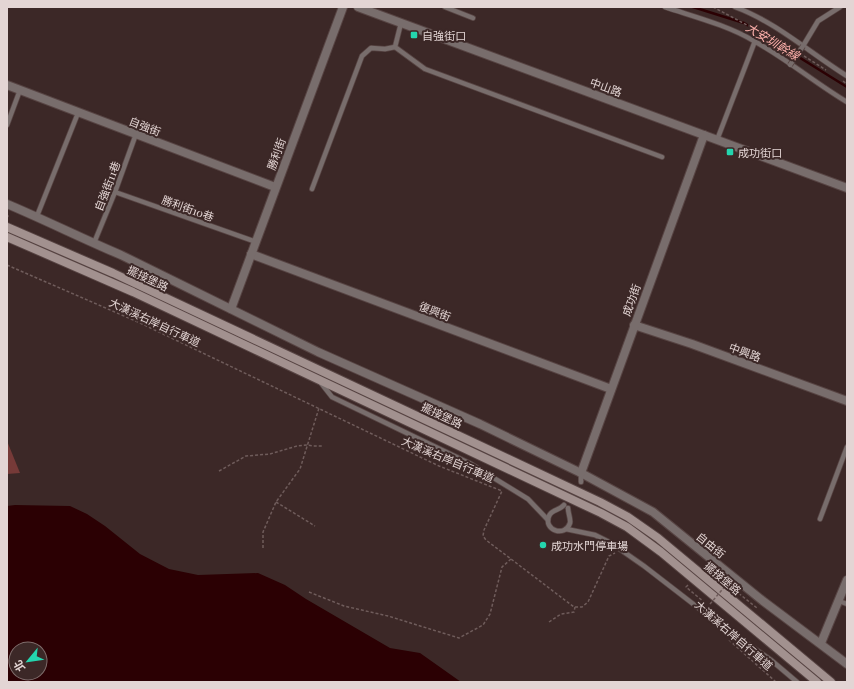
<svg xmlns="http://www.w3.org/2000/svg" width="854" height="689" font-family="'Playfair Display','Noto Sans TC',serif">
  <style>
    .green { fill: #763a38 }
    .water { fill: #2b0003; fill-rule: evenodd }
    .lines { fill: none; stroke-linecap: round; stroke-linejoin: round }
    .stream { stroke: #2b0003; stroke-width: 2.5 }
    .lane-casing { stroke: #574443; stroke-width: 6 }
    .street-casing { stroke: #574443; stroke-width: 10 }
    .secondary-casing { stroke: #574443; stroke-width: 10 }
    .path { stroke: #6f5c5b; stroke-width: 1.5; stroke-dasharray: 3 2; stroke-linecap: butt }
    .lane { stroke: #786d6c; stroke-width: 4.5 }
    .street { stroke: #786d6c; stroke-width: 8 }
    .secondary { stroke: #a2918f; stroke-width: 8 }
    .lane-bridge-casing { stroke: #574443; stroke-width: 6; stroke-linecap: butt }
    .path-bridge { stroke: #6f5c5b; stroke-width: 1.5; stroke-dasharray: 3 2; stroke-linecap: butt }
    .lane-bridge { stroke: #786d6c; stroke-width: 4.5 }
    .poi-dot { fill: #24d5ae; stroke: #3c2827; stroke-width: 1.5 }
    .labels { text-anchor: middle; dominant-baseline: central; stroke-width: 4; stroke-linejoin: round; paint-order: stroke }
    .poi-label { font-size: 11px; fill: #e3d5d4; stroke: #3c2827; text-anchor: start }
    .street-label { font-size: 11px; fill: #e3d5d4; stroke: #3c2827 }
    .water-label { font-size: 12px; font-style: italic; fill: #feb1ac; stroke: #3c2827 }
  </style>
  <rect width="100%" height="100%" fill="#3c2827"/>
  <path class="green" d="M7,441L20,473L7,474Z"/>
  <path class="water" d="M15,505L70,506L87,514L105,526L140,554L169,569L198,575L258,573L285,585L306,599L390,648L420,653L461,682H7V506ZM16,649H40V673H16Z"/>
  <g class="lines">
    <path class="stream" d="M693,7L744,23L847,87"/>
    <g class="lane-casing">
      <g id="lane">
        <path d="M445,7L473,18"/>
        <path d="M665,7C695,17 727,25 754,41C787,59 815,83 847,102"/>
        <path d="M735,7C776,22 810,53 847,76"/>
        <path d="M401,23L395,47L425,69L662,157"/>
        <path d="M803,46L818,21L840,7"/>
        <path d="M7,125L20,90"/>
        <path d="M717,140L755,41"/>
        <path d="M312,189L362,56L371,48L385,49L395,47"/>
        <path d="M115,192L256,242"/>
        <path d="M37,216L78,113"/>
        <path d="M94,243L115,192L136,134"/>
        <path d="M321,383L332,397L471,464L528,499L548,520"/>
        <path d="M581,482V473"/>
        <path d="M564,505C559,511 552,509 549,516C543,530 565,538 570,523C571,519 568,513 568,508"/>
        <path d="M820,519L847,447"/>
        <path d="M566,529L595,535L611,543L644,566L723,627L771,660L797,682"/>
        <path d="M839,601L847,604"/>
      </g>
    </g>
    <g class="street-casing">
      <g id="street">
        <path d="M358,7L847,188"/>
        <path d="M7,85L275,187"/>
        <path d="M7,204C45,220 83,239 121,255L318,352L480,424L581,473L653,512L763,601L847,664"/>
        <path d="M251,254L611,389"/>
        <path d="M231,309L343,7"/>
        <path d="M634,325L692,344L847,401"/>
        <path d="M581,473L704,135"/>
        <path d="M821,643L847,580"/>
      </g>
    </g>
    <g class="secondary-casing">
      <g id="secondary">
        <path d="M7,227L113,273L600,502L628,517L658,538L831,682"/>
        <path d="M7,237L133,292L601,513L627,527L661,552L817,682"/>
      </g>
    </g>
    <g class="path">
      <path d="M713,7L794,50"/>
      <path d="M804,56L826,70"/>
      <path d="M843,81L847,84"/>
      <path d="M7,218L9,214"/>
      <path d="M7,265L140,323L439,466L502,491L484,530L483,536L486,540L574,607H582L588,602L609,556L615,553"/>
      <path d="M219,471L246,456L270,454L297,446L307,445L313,446H323"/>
      <path d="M276,502L315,526"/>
      <path d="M263,548V532L276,502L300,469L319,408"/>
      <path d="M727,584L757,608L758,607"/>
      <path d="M688,585L686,587L704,602L702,604"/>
      <path d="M309,592L344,606L388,616L459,638L483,625L490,614L502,567L511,559"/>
      <path d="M549,622L561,614L574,612L575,607"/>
      <path d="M729,640L776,682"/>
    </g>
    <use href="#lane" class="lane"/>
    <use href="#street" class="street"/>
    <use href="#secondary" class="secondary"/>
    <g class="lane-bridge-casing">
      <path id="lane-bridge" d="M790,65L803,46"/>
    </g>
    <path class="path-bridge" d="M710,604L727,584"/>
    <use href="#lane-bridge" class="lane-bridge"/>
  </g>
  <g class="poi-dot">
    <rect x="410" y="31" width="8" height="8" rx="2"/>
    <rect x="726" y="148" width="8" height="8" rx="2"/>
    <circle cx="543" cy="545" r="4"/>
  </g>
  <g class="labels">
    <g class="poi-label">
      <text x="422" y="35">自強街口</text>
      <text x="738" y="152">成功街口</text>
      <text x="551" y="545">成功水門停車場</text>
    </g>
    <g class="street-label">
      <text transform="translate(606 87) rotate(20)">中山路</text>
      <text transform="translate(145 126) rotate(21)">自強街</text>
      <text transform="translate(276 154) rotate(-70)">勝利街</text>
      <text transform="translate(107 186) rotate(-69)">自強街11巷</text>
      <text transform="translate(188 208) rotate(20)">勝利街10巷</text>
      <text transform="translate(148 278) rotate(25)">擺接堡路</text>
      <text transform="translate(631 300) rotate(-70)">成功街</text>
      <text transform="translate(435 311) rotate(21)">復興街</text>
      <text transform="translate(155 322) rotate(25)">大漢溪右岸自行車道</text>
      <text transform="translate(745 352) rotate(20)">中興路</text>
      <text transform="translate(442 415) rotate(25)">擺接堡路</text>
      <text transform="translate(448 459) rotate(23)">大漢溪右岸自行車道</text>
      <text transform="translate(711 545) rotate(39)">自由街</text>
      <text transform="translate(723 578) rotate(40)">擺接堡路</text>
      <text transform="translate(734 635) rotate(41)">大漢溪右岸自行車道</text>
    </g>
    <g class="water-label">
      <text transform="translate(773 41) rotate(31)">大安圳幹線</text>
    </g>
  </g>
  <rect width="854" height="689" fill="none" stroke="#e3d5d4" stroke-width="16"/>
  <g transform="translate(28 661) rotate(241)"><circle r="19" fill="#3c2827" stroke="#7f6d6c"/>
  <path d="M0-3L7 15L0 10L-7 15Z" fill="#24d5ae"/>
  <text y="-6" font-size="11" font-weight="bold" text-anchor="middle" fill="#e3d5d4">北</text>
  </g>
</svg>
